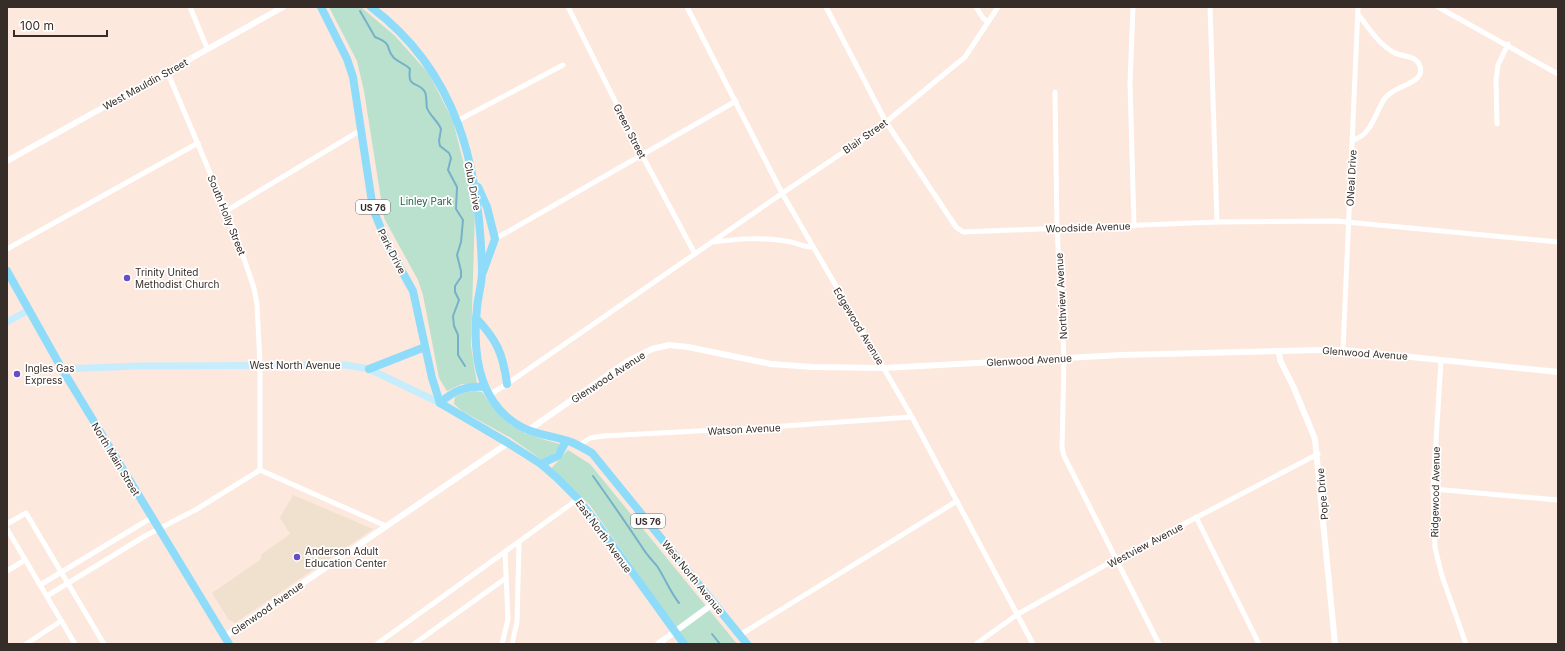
<svg xmlns="http://www.w3.org/2000/svg" width="1565" height="651" font-family="Inter,sans-serif">
  <style>
    .education { fill: #f0e0ce }
    .green { fill: #b9e1cd }
    .lines { fill: none; stroke-linecap: round; stroke-linejoin: round }
    .stream { stroke: #77b1c9; stroke-width: 2 }
    .minor { stroke: #fff; stroke-width: 5 }
    .tertiary { stroke: #fff; stroke-width: 6 }
    .secondary { stroke: #c7edfd; stroke-width: 7 }
    .primary { stroke: #8edcfa; stroke-width: 8 }
    .poi-dot { fill: #674dc6; stroke: #fff; stroke-width: 1.5 }
    .labels { text-anchor: middle; dominant-baseline: central; stroke-width: 3.5; stroke-linejoin: round; paint-order: stroke }
    .shield { fill: #fff; stroke: #736c68; stroke-width: 1 }
    .shield-label { font-size: 9px; font-weight: bold; fill: #372d28 }
    .street-label { font-size: 10px; fill: #372d28; stroke: #fff }
    .park-label { font-size: 10px; fill: #1d5f45; stroke: #fff }
    .poi-label { font-size: 10px; fill: #372d28; stroke: #fff; text-anchor: start }
  </style>
  <rect width="100%" height="100%" fill="#fde8dd"/>
  <path class="education" d="M293,495L373,529L235,623L228,619L212,593L260,560L262,554L290,534L280,518Z"/>
  <g class="green">
    <path d="M329,7H361L395,36L429,74L453,121L475,209L471,346L477,384H462L447,391L439,378L423,295L418,280L384,218L364,91L357,61Z"/>
    <path d="M474,391L482,392C506,429 520,433 560,444C556,454 551,456 542,460L511,438L462,411L454,404L455,397L463,393Z"/>
    <path d="M568,450L590,464L737,644H687L590,505L551,469Z"/>
  </g>
  <g class="lines">
    <g class="stream">
      <path d="M360,11L375,37C395,45 384,48 394,58C399,63 405,63 410,69C407,90 418,80 425,92C427,97 426,103 427,108C430,116 438,121 441,129L439,141L440,146L449,153L451,158L448,170L457,187L456,209L463,220L461,242L457,255L461,271V277L455,286V292L459,300L453,316L454,326L458,335V355L465,366"/>
      <path d="M593,476C610,500 626,523 642,547C646,554 652,560 657,566C665,578 670,592 679,603"/>
      <path d="M712,634L720,644"/>
    </g>
    <g class="minor">
      <path d="M190,7L207,48"/>
      <path d="M568,7L642,155L695,254"/>
      <path d="M687,7L782,193L912,417L1033,644"/>
      <path d="M826,7L886,122L956,227L963,232L1217,222L1336,221L1558,242"/>
      <path d="M976,7L983,18L988,22"/>
      <path d="M1133,7L1130,83L1134,226"/>
      <path d="M1210,7L1217,222"/>
      <path d="M1438,7L1558,74"/>
      <path d="M1055,92L1057,228L1064,358L1062,448L1064,456L1159,644"/>
      <path d="M457,121L563,65"/>
      <path d="M1497,124L1496,80L1498,65L1508,44"/>
      <path d="M1353,140C1370,136 1375,115 1383,101C1392,84 1429,85 1419,64C1415,55 1402,57 1395,53C1379,45 1368,27 1358,14"/>
      <path d="M226,211L356,133L362,132"/>
      <path d="M495,239L736,101"/>
      <path d="M712,242C739,239 759,237 786,241C796,242 804,248 813,247"/>
      <path d="M7,249L198,143"/>
      <path d="M1343,350L1358,7"/>
      <path d="M1441,360L1433,489L1435,548L1442,576L1466,644"/>
      <path d="M489,395L507,384L787,190L875,131L965,57L998,7"/>
      <path d="M578,446L590,438L603,436L754,428L912,417"/>
      <path d="M260,470L386,526"/>
      <path d="M1433,489L1558,500"/>
      <path d="M1196,517L1259,644"/>
      <path d="M7,524L26,513L104,644"/>
      <path d="M7,529L75,644"/>
      <path d="M7,571L25,560"/>
      <path d="M40,585L151,518"/>
      <path d="M47,596L145,536L197,509L260,470V365L257,304L254,288L235,232L167,71"/>
      <path d="M740,635L957,501"/>
      <path d="M26,644L61,621"/>
      <path d="M377,644L578,499"/>
      <path d="M414,644L506,578"/>
      <path d="M502,644L508,619L505,552"/>
      <path d="M512,644L517,622L519,542"/>
      <path d="M976,644L1018,614L1109,563L1318,454"/>
    </g>
    <g class="tertiary">
      <path d="M7,161L283,7"/>
      <path d="M1279,351L1280,360L1294,388L1315,439L1335,644"/>
      <path d="M527,431L628,361L652,349L669,345L688,347L771,364L813,367L884,368L1121,355L1320,350H1343L1558,372"/>
      <path d="M224,637L508,443"/>
      <path d="M658,644L714,603"/>
    </g>
    <g class="secondary">
      <path d="M7,322L29,310"/>
      <path d="M62,369L138,366L346,365L369,369L440,403"/>
    </g>
    <g class="primary">
      <path d="M321,7L347,59L353,77L373,209L389,248L413,291L432,378L440,403"/>
      <path d="M371,7C458,72 480,168 482,272C482,284 478,296 477,308C473,346 476,390 507,417C529,436 546,433 571,442C578,445 585,449 592,453L747,644"/>
      <path d="M478,187L487,207L495,239L483,272"/>
      <path d="M7,271L62,369L229,644"/>
      <path d="M476,318C497,340 503,354 507,384"/>
      <path d="M369,369L425,347"/>
      <path d="M440,403L508,443L541,464L557,478L578,499L596,522L684,644"/>
      <path d="M440,403C454,390 466,386 485,387"/>
      <path d="M541,464L558,456L566,441"/>
    </g>
  </g>
  <g class="poi-dot">
    <circle cx="127" cy="278" r="4"/>
    <circle cx="17" cy="374" r="4"/>
    <circle cx="297" cy="557" r="4"/>
  </g>
  <g class="labels">
    <g class="shield">
      <rect x="356" y="200" width="34" height="14" rx="3"/>
      <rect x="631" y="514" width="34" height="14" rx="3"/>
    </g>
    <g class="shield-label">
      <text x="373" y="207">US 76</text>
      <text x="648" y="521">US 76</text>
    </g>
    <g class="street-label">
      <text transform="translate(145 84) rotate(-29)">West Mauldin Street</text>
      <text transform="translate(630 131) rotate(63)">Green Street</text>
      <text transform="translate(865 136) rotate(-35)">Blair Street</text>
      <text transform="translate(1351 178) rotate(-87)">ONeal Drive</text>
      <text transform="translate(473 186) rotate(79)">Club Drive</text>
      <text transform="translate(227 215) rotate(68)">South Holly Street</text>
      <text transform="translate(1088 227) rotate(-2)">Woodside Avenue</text>
      <text transform="translate(392 251) rotate(63)">Park Drive</text>
      <text transform="translate(1061 296) rotate(-93)">Northview Avenue</text>
      <text transform="translate(859 326) rotate(59)">Edgewood Avenue</text>
      <text transform="translate(1365 353) rotate(4)">Glenwood Avenue</text>
      <text transform="translate(1029 360) rotate(-3)">Glenwood Avenue</text>
      <text x="295" y="365">West North Avenue</text>
      <text transform="translate(608 377) rotate(-33)">Glenwood Avenue</text>
      <text transform="translate(744 429) rotate(-3)">Watson Avenue</text>
      <text transform="translate(116 459) rotate(59)">North Main Street</text>
      <text transform="translate(1435 492) rotate(-89)">Ridgewood Avenue</text>
      <text transform="translate(1322 494) rotate(-95)">Pope Drive</text>
      <text transform="translate(604 536) rotate(54)">East North Avenue</text>
      <text transform="translate(1145 545) rotate(-28)">Westview Avenue</text>
      <text transform="translate(693 577) rotate(51)">West North Avenue</text>
      <text transform="translate(267 608) rotate(-35)">Glenwood Avenue</text>
    </g>
    <g class="park-label">
      <text x="426" y="201">Linley Park</text>
    </g>
    <g class="poi-label">
      <text x="135" y="272">Trinity United<tspan x="135" dy="12">Methodist Church</tspan></text>
      <text x="25" y="368">Ingles Gas<tspan x="25" dy="12">Express</tspan></text>
      <text x="305" y="551">Anderson Adult<tspan x="305" dy="12">Education Center</tspan></text>
    </g>
  </g>
  <rect width="1565" height="651" fill="none" stroke="#372d28" stroke-width="16"/>
  <path d="M14 30v6h93v-6" fill="none" stroke="#372d28" stroke-width="2"/>
  <text x="20" y="30" font-size="12" fill="#372d28" stroke="#ffffff" stroke-width="3" paint-order="stroke">100 m</text>
</svg>
